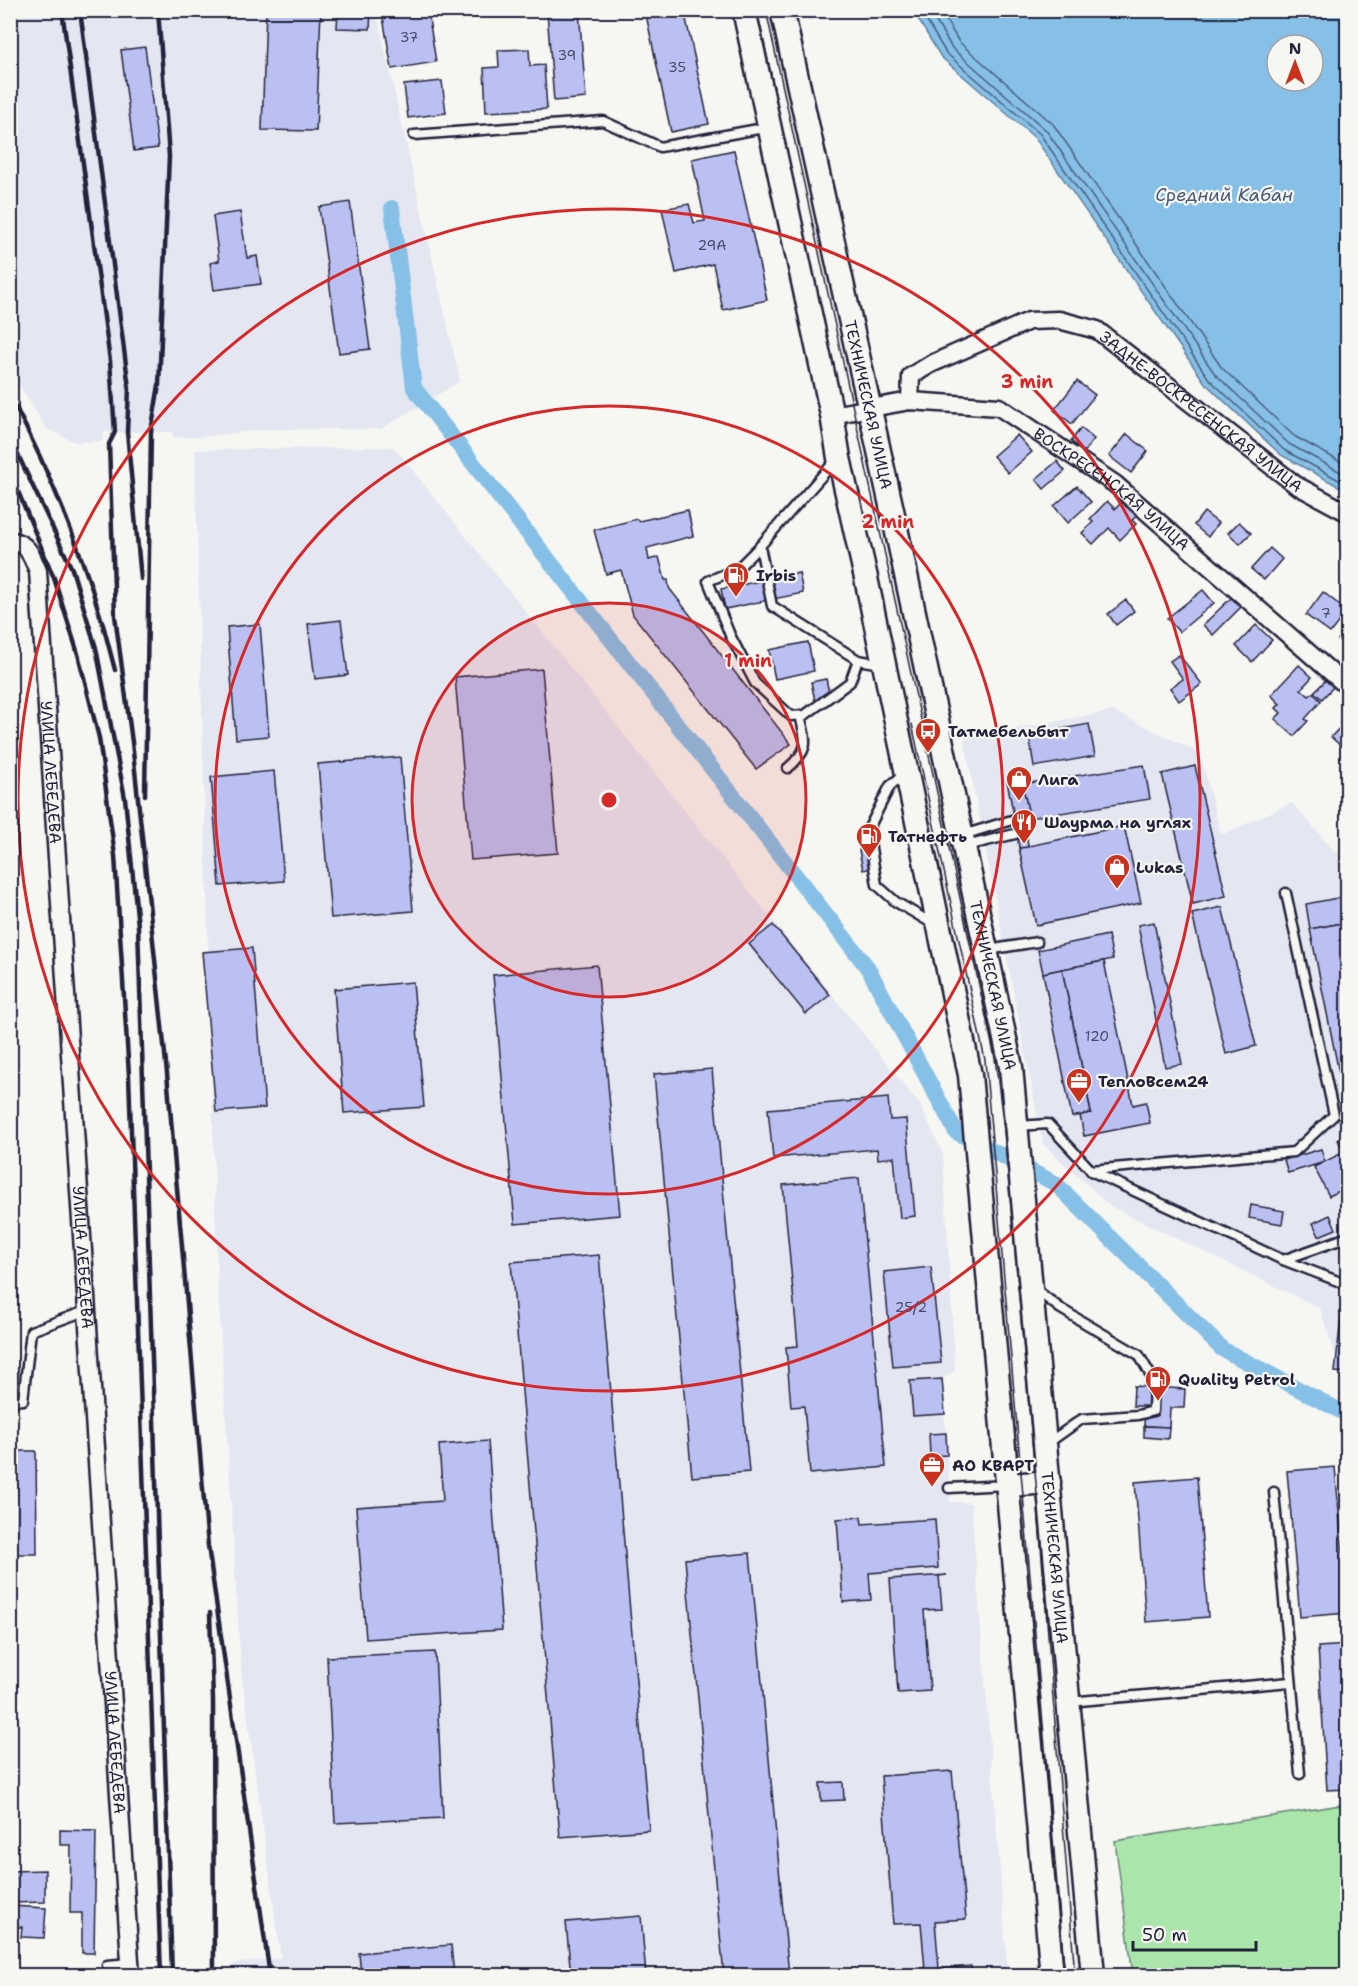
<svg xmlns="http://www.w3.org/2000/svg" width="1358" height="1986" font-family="'Shantell Sans',sans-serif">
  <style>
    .built { fill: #e4e6f2 }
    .green { fill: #aae6ac; stroke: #668474; stroke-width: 1.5 }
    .water { fill: #87c0e6; stroke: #5f81a2; stroke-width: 1.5; fill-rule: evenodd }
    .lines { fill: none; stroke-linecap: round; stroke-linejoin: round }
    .shore { stroke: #4a617f; stroke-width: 1.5 }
    .canal { stroke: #87c0e6; stroke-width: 16 }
    .building { fill: #bbc0f2; stroke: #22223b; stroke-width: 1.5 }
    .lane-casing { stroke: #22223b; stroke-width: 13 }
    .street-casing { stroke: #22223b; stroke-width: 21 }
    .secondary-casing { stroke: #22223b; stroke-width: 27 }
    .lane { stroke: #f6f6f2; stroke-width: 8 }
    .street { stroke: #f6f6f2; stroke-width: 16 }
    .secondary { stroke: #f6f6f2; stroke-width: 22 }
    .tram { stroke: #22223b; stroke-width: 1.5 }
    .rail { stroke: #22223b; stroke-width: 4.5 }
    .ring { fill: none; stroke: #d62828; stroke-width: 3 }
    .labels { text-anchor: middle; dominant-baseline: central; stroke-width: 4.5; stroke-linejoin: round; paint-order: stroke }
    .number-label { font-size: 14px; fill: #484a69 }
    .street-label { font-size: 16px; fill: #22223b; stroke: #f6f6f2 }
    .poi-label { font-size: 16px; font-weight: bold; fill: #22223b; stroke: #f6f6f2; text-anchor: start }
    .water-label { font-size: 18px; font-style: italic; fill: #455977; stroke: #f6f6f2 }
    .centre { fill: #d62828; stroke: #f6f6f2; stroke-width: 3 }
    .ring-label { font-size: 18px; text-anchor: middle; font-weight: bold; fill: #d62828; stroke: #f6f6f2; stroke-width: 4.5; stroke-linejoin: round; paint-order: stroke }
  </style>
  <rect width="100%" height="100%" fill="#f6f6f2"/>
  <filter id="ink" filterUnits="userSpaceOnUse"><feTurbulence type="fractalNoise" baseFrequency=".0167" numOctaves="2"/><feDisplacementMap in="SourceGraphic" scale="12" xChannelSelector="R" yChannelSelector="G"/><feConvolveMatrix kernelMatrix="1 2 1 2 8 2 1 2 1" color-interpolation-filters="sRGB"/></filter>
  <g filter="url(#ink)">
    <g class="built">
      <path d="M10,11H376L460,381L381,429H267L200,437H174L172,432H104L103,441L75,442L47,429L11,372Z"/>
      <path d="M394,447L920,1105L943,1154L955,1371L942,1379L950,1502L971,1503L1008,1975H235L233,1964L281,1958L241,1669L217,1270L195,450Z"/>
      <path d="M1113,711L1200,753L1221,835L1292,803L1336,853L1347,844V1375L1341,1374L1320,1308L1110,1206L1043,1144L964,738Z"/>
    </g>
    <path class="green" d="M1347,1804V1975H1133L1115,1841Z"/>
    <path class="water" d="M913,11H1347V491L1281,455L1205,383L1035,138L941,57ZM1277,45H1313V81H1277Z"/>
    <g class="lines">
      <g class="shore">
        <path d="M920,10L946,53L1040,134L1209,379L1284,450L1348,485"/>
        <path d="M929,10L952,48L1046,130L1215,374L1289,444L1348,476"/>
        <path d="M940,10L959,42L1053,124L1222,368L1294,436L1348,466"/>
      </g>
      <path class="canal" d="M392,208L414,388L868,968L956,1132L1056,1184L1222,1349L1348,1415"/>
    </g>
    <g class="building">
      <path d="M266,10H321L316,131L262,130Z"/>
      <path d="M338,10H371L370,29L337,28Z"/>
      <path d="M390,10H436L428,12L436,62L392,69L382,12Z"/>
      <path d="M579,10L586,98L554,101L547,12Z"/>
      <path d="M645,10H684L709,124L671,132Z"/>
      <path d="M145,47L158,148L134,151L121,50Z"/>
      <path d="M529,49L530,66L544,65L547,109L486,112L484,68L499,67L498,50Z"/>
      <path d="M442,81L446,113L408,118L404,85Z"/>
      <path d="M734,150L767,300L723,310L713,264L676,273L662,209L689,204L694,223L705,221L692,159Z"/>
      <path d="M350,202L370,349L339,353L319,207Z"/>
      <path d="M240,212L247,258L257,256L261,284L214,290L210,263L219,261L213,216Z"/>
      <path d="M1077,381L1095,395L1072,424L1054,410Z"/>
      <path d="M1081,428L1094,439L1084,452L1071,441Z"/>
      <path d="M1127,434L1148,451L1131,473L1109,456Z"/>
      <path d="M1017,435L1032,452L1008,473L993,456Z"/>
      <path d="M1057,461L1065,471L1044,489L1036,479Z"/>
      <path d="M1077,486L1091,502L1068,523L1054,506Z"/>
      <path d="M1124,500L1138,515L1132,520L1136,524L1120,540L1109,528L1093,544L1082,533L1093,522L1090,519L1107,501L1115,509Z"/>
      <path d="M688,510L693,536L647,548L649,560L659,557L665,580H668L669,588L791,744L756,769L633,615L621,570L606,574L594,530L637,519L639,521Z"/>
      <path d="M1204,512L1218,523L1208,537L1194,525Z"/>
      <path d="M1239,522L1251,533L1240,544L1228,533Z"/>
      <path d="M1270,548L1282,559L1264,580L1251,569Z"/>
      <path d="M799,573L803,593L725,609L721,589Z"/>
      <path d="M1203,590L1214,603L1179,632L1167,618Z"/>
      <path d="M1323,592L1347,611L1330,633L1306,615Z"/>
      <path d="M1232,597L1241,607L1213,635L1203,625Z"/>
      <path d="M1126,600L1134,611L1116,625L1108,614Z"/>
      <path d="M341,620L348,675L315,679L308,624Z"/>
      <path d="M260,624L269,736L236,739L227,627Z"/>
      <path d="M1256,625L1272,640L1252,662L1236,646Z"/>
      <path d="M1348,629V648L1338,640Z"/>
      <path d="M808,642L814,671L775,679L769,650Z"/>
      <path d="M1179,655L1202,684L1179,701L1170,688L1183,679L1170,661Z"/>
      <path d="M1299,665L1312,677L1301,689L1309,696L1313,693L1321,701L1305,719L1308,721L1294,736L1275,719L1281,713L1276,708L1280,704L1271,695Z"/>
      <path d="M542,669L558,853L471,860L455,677Z"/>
      <path d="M1329,677L1336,684L1322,699L1314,692Z"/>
      <path d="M826,679L831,701L816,705L811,682Z"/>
      <path d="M1348,719V744L1343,748L1331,737Z"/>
      <path d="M1089,724L1095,756L1034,767L1029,735Z"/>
      <path d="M400,757L413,911L331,918L318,764Z"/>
      <path d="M1144,765L1150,799L1029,818L1022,784Z"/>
      <path d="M1195,766L1226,896L1193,904L1162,774Z"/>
      <path d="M274,771L284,881L220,886L211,777Z"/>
      <path d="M1021,778L1031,824L1016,827L1007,781Z"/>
      <path d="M1124,826L1141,903L1036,925L1019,848Z"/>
      <path d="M1027,838L1028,847L1019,848L1018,840Z"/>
      <path d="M875,847L879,867L863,870L859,850Z"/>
      <path d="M1348,896V922L1310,929L1306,904Z"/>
      <path d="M1222,907L1256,1046L1226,1054L1192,914Z"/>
      <path d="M1154,922L1182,1064L1165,1067L1138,925Z"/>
      <path d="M1348,922V1076L1340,1078L1310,929Z"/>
      <path d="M773,925L830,995L806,1014L749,944Z"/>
      <path d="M1108,935L1113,959L1043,973L1038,950Z"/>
      <path d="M252,948L265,1108L216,1112L202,952Z"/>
      <path d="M1104,961L1133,1105L1146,1102L1150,1123L1084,1136L1080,1115L1091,1113L1062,969Z"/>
      <path d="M597,965L620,1215L515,1224L493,975Z"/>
      <path d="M1062,969L1091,1113L1072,1117L1043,973Z"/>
      <path d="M413,982L424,1107L344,1113L334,989Z"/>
      <path d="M712,1069L749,1472L692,1477L654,1074Z"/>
      <path d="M888,1098L890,1120L906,1119L915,1216L900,1218L894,1157L878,1159L877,1149L773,1158L768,1109Z"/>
      <path d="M1348,1136V1150L1344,1152L1338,1140Z"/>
      <path d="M1321,1149L1325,1162L1288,1173L1284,1160Z"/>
      <path d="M1348,1150V1187L1329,1196L1314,1167Z"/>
      <path d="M859,1178L886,1467L810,1474L804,1406L791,1407L786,1347L798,1346L783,1185Z"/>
      <path d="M1251,1205L1284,1211L1282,1224L1249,1218Z"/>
      <path d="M1330,1215L1336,1229L1319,1236L1313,1223Z"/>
      <path d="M599,1255L649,1830L560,1837L511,1262Z"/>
      <path d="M931,1267L941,1363L893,1367L884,1272Z"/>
      <path d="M1343,1300L1348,1301V1373L1335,1372Z"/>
      <path d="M942,1379L945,1414L913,1416L910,1381Z"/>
      <path d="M1134,1386L1185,1389L1184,1408H1170L1169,1427L1144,1426L1145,1406H1133Z"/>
      <path d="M1144,1426L1169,1427L1168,1439L1144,1437Z"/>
      <path d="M946,1433L947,1455L930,1456L929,1434Z"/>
      <path d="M488,1441L502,1630L366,1639L356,1507L443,1501L439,1445Z"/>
      <path d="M10,1451H36L37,1554H11Z"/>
      <path d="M1335,1467L1348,1613L1300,1617L1287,1471Z"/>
      <path d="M1197,1477L1208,1617L1146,1622L1135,1482Z"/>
      <path d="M861,1517L862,1524L935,1519L938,1568L869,1573L871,1600L843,1602L837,1519Z"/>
      <path d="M750,1553L789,1976H724L685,1559Z"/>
      <path d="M947,1575L939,1576L942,1609L924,1610L930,1691L898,1693L890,1579Z"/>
      <path d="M1348,1645V1789L1327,1790L1318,1647Z"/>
      <path d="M435,1652L443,1818L335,1823L327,1657Z"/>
      <path d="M952,1771L966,1919L935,1921L939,1969L971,1966L972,1976H844L925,1969L921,1923L893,1924L881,1776Z"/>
      <path d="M843,1782L844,1800L821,1801L820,1783Z"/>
      <path d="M60,1830L96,1831L94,1953H82V1913H70L71,1845H60Z"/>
      <path d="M45,1870V1902L10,1903V1871Z"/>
      <path d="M10,1906L46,1908L44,1938L21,1937L22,1927H10Z"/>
      <path d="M641,1916L646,1976H571L566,1922Z"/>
      <path d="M451,1945L454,1976H361L359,1953Z"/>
    </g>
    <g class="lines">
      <g class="lane-casing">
        <g id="lane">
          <path d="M414,135L603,121L660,147L769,127"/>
          <path d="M836,460L760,546L772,606L858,660L882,664"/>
          <path d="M760,546L737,569L708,581L730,635L755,683L791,716L805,715L850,682L858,660"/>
          <path d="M788,768C811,748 806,742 800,715"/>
          <path d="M904,774L890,786L868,830L877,885L896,902L935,925"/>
          <path d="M963,835L1015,819"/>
          <path d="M966,846L1015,834"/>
          <path d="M988,950L1037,942"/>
          <path d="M1018,1126L1048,1124L1091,1170L1294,1152L1334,1115L1286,893"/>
          <path d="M1091,1171L1283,1260L1348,1285"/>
          <path d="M1283,1260L1348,1237"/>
          <path d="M1035,1289L1061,1309L1139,1355L1154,1381L1153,1411L1138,1415L1082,1419L1048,1443"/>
          <path d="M10,1401L23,1400L31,1331L88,1310"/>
          <path d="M949,1488L1006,1485"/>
          <path d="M1274,1492L1300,1774"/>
          <path d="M1069,1702L1290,1682"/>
          <path d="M107,1965L130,1963"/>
        </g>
      </g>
      <g class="street-casing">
        <g id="street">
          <path id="s1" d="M910,401L911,376L931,364L1029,321L1059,320L1097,330L1296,485L1348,513"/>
          <path id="s2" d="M832,415L910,401L999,407L1115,484L1348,687"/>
          <path id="s3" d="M10,540C29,544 31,555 38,571L131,1976"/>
        </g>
      </g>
      <g class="secondary-casing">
        <g id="secondary">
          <path d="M744,10L832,415L839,458L866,578L970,1075L1052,1976"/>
          <path id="s4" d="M782,10L896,528L1011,1067L1093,1976"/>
          <path d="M1008,1485L1049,1482"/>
        </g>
      </g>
      <use href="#lane" class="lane"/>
      <use href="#street" class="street"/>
      <use href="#secondary" class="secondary"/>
      <g class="tram">
        <path d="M757,10L777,102"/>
        <path d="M766,10L995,1058L1004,1130L1036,1483L1075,1976"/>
        <path d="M912,724L985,1060L1065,1976"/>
      </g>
      <g class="rail">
        <path d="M62,10L110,361L115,432L109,444L115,616L132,742L167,1073L208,1546L270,1976"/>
        <path d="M80,10L129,388L127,432L141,579"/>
        <path d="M10,396C55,482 92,575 115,670"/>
        <path d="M10,438L72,569L96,648L125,798L138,926L172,1976"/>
        <path d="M10,472L54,578L78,654L99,738L115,856L129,1075L161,1976"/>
        <path d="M145,795L151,432L159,385L169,156L158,10"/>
        <path d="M210,1613L213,1700L214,1976"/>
      </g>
    </g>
  </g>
  <circle cx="609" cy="800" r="197" fill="#d62828" fill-opacity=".12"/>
  <g class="ring">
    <circle cx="609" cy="800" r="197"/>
    <circle cx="609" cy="800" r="394"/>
    <circle cx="609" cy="800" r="591"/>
  </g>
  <defs>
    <g id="fuel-pin" transform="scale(1.35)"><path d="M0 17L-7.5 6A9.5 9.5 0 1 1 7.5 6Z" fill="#c8321e" stroke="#f6f6f2"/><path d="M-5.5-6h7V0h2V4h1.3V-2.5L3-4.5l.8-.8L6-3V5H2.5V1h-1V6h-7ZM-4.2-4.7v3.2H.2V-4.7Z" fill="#fff"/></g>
    <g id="bus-pin" transform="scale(1.35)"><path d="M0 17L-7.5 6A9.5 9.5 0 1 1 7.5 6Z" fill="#c8321e" stroke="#f6f6f2"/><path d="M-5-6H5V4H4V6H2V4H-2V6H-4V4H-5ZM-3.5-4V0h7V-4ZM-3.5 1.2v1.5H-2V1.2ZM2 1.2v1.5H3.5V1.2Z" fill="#fff"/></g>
    <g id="shop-pin" transform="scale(1.35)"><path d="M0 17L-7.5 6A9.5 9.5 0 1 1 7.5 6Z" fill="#c8321e" stroke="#f6f6f2"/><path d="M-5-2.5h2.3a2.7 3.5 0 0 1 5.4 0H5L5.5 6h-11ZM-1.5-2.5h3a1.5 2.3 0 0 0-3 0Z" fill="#fff"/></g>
    <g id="restaurant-pin" transform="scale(1.35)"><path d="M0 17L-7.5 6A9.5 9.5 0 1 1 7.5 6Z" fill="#c8321e" stroke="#f6f6f2"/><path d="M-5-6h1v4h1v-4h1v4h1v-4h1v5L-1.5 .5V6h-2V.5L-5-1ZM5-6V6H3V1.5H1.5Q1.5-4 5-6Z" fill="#fff"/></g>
    <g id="office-pin" transform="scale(1.35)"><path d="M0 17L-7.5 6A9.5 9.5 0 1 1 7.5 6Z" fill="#c8321e" stroke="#f6f6f2"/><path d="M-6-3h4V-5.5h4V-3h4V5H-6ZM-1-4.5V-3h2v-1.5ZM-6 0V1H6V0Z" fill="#fff"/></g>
  </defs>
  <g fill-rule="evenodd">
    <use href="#fuel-pin" x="736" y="575"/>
    <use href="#bus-pin" x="928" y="731"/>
    <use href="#shop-pin" x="1019" y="779"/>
    <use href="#restaurant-pin" x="1024" y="822"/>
    <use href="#fuel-pin" x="869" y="836"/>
    <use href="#shop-pin" x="1117" y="867"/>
    <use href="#office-pin" x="1079" y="1081"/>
    <use href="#fuel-pin" x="1158" y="1379"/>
    <use href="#office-pin" x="932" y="1465"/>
  </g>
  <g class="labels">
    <g class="number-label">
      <text x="409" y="37">37</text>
      <text x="567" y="55">39</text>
      <text x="677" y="67">35</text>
      <text x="712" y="245">29А</text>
      <text x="1326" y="613">7</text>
      <text x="1097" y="1036">120</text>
      <text x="911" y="1307">25/2</text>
    </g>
    <g class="street-label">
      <text stroke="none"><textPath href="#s4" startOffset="404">ТЕХНИЧЕСКАЯ УЛИЦА</textPath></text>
      <text stroke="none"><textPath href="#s1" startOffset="357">ЗАДНЕ-ВОСКРЕСЕНСКАЯ УЛИЦА</textPath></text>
      <text stroke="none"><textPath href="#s2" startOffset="308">ВОСКРЕСЕНСКАЯ УЛИЦА</textPath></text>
      <text stroke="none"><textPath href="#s3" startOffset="246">УЛИЦА ЛЕБЕДЕВА</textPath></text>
      <text stroke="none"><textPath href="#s4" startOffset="998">ТЕХНИЧЕСКАЯ УЛИЦА</textPath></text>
      <text stroke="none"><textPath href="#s3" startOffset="732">УЛИЦА ЛЕБЕДЕВА</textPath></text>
      <text stroke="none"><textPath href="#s4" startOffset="1574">ТЕХНИЧЕСКАЯ УЛИЦА</textPath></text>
      <text stroke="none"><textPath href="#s3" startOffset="1218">УЛИЦА ЛЕБЕДЕВА</textPath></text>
    </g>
    <g class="poi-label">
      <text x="756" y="575">Irbis</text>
      <text x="948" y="731">Татмебельбыт</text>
      <text x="1038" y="779">Лига</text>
      <text x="1044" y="822">Шаурма на углях</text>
      <text x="888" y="836">Татнефть</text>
      <text x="1136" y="867">Lukas</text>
      <text x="1098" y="1081">ТеплоВсем24</text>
      <text x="1178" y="1379">Quality Petrol</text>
      <text x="952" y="1465">АО КВАРТ</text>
    </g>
    <g class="water-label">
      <text x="1224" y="195">Средний Кабан</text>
    </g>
  </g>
  <circle cx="609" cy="800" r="9" class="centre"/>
  <g class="ring-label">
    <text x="1027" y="388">3 min</text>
    <text x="888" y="528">2 min</text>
    <text x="748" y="667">1 min</text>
  </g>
  <rect width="1358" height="1986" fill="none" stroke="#f6f6f2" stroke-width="36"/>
  <rect x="18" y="18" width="1322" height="1950" fill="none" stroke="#22223b" stroke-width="2" filter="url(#ink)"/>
  <g transform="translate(1295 63)"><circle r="28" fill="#f6f6f2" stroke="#a1a1a9" stroke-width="1.5"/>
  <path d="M0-4.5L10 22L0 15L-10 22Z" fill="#c8321e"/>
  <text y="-9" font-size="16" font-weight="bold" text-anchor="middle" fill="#22223b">N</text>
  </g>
  <path d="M1133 1941v9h123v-9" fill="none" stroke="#22223b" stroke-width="3"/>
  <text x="1142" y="1941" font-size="18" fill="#22223b" stroke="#f6f6f2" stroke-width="4.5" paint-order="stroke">50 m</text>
</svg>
